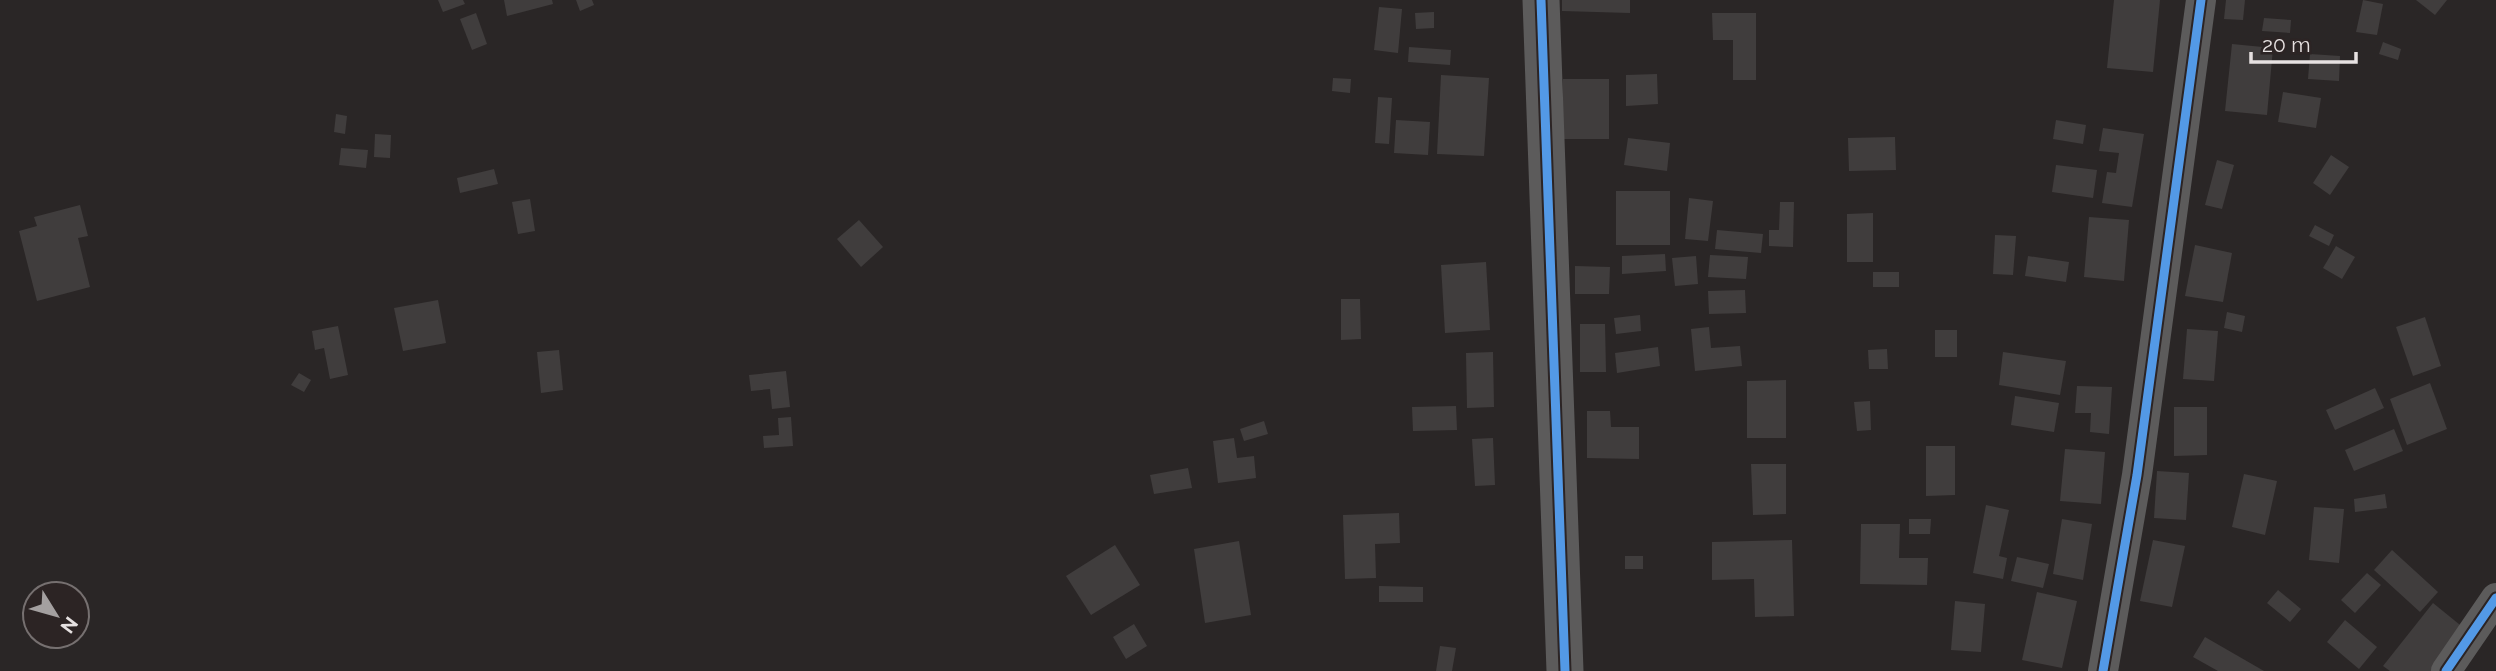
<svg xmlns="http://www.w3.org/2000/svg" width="2496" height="671" font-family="Raleway,sans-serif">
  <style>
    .building { fill: #403d3d }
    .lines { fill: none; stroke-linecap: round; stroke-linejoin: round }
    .minor { stroke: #5c5b5b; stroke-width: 30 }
    .tertiary { stroke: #5c5b5b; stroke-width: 37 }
    .cycleway-casing { stroke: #2c2424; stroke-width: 13 }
    .cycleway { stroke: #5399e6; stroke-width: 9 }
  </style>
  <rect width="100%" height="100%" fill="#2a2626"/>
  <g class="building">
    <path d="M438,0H463L465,4L443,12Z"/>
    <path d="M504,0H552L553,4L507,16Z"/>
    <path d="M576,0H592L594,5L580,11Z"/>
    <path d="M1562,0H1630V13L1562,11Z"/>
    <path d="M2114,0H2160L2153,72L2107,68Z"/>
    <path d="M2226,0H2245L2243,20L2224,19Z"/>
    <path d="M2363,0L2383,4L2377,35L2356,32Z"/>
    <path d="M2416,0H2447L2435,15Z"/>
    <path d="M1379,7L1402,9L1398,53L1374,50Z"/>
    <path d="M1434,12V28L1416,29L1415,13Z"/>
    <path d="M476,13L487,44L472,50L460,19Z"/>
    <path d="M1712,13H1756V80H1733V40H1713Z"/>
    <path d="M2264,18L2291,20L2290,33L2262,31Z"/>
    <path d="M2383,42L2401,49L2398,60L2379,54Z"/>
    <path d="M2232,44L2273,48L2267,115L2225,111Z"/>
    <path d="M1409,47L1451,50L1450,65L1408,62Z"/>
    <path d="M2310,54L2340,56L2339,81L2308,79Z"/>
    <path d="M1657,74L1658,104L1626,106V75Z"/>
    <path d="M1441,75L1489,78L1484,156L1437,154Z"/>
    <path d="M1333,78L1351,79L1350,93L1332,91Z"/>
    <rect x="1563" y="79" width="46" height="60"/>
    <path d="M2283,92L2321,98L2316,128L2278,122Z"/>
    <path d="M1378,97L1392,98L1389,144L1375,143Z"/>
    <path d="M336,114L347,116L345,134L334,132Z"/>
    <path d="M1396,120L1430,122L1428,155L1394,153Z"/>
    <path d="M2056,120L2086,125L2083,144L2053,139Z"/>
    <path d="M2103,128L2144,134L2132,207L2102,203L2107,172L2116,173L2119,153L2099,151Z"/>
    <path d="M375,134L391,135L390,158L374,157Z"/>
    <path d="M1895,137L1896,170L1849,171L1848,138Z"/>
    <path d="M1628,138L1670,143L1667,171L1624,165Z"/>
    <path d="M341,148L368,150L366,168L339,165Z"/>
    <path d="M2331,155L2349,167L2330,195L2313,183Z"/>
    <path d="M2217,160L2234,165L2222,209L2205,205Z"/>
    <path d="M2056,165L2097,170L2093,198L2052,192Z"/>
    <path d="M494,169L498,184L460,193L457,178Z"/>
    <rect x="1616" y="191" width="54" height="54"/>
    <path d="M1689,198L1713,201L1708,241L1685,239Z"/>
    <path d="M530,199L535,231L518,234L512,202Z"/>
    <path d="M1780,202H1794L1793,247L1769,246V230H1779Z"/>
    <path d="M80,205L88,236L78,238L90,287L37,301L19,231L37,226L34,217Z"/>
    <path d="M1873,213V262H1847V214Z"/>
    <path d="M2089,217L2129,220L2124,281L2084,277Z"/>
    <path d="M859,220L883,247L861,267L837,239Z"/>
    <path d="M2315,225L2334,235L2329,246L2309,236Z"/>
    <path d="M1717,230L1763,234L1761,253L1715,249Z"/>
    <path d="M1995,235L2016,236L2013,275L1993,274Z"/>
    <path d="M2195,245L2232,253L2223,302L2185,296Z"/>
    <path d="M2336,246L2355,257L2342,279L2323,268Z"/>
    <path d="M1665,254L1666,271L1622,274V256Z"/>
    <path d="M1710,255L1748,257L1746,279L1708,277Z"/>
    <path d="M1696,256L1698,284L1675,286L1672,258Z"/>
    <path d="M2028,256L2069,262L2066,282L2025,276Z"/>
    <path d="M1486,262L1490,330L1445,333L1441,265Z"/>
    <path d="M1575,266L1610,267L1609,294H1575Z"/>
    <rect x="1873" y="272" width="26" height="15"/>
    <path d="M1745,290L1746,313L1709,314L1708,291Z"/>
    <path d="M1341,299H1360L1361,339L1341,340Z"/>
    <path d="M438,300L446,343L403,351L394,308Z"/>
    <path d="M2227,312L2245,316L2242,332L2224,328Z"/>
    <path d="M1640,315L1641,331L1616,334L1614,318Z"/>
    <path d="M2425,317L2441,366L2413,376L2396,327Z"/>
    <path d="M1580,324H1605L1606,372H1580Z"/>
    <path d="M338,326L348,375L330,379L324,348L315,350L312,331Z"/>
    <path d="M1709,327L1711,348L1740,346L1742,366L1695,371L1691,329Z"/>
    <path d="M2187,329L2218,331L2214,381L2183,379Z"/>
    <rect x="1935" y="330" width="22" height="27"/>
    <path d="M1658,347L1660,366L1617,373L1615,353Z"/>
    <path d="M1887,349L1888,369H1869L1868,350Z"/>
    <path d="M559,350L563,390L541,393L537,352Z"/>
    <path d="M1493,352L1494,407L1467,408L1466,353Z"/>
    <path d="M2003,352L2066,361L2060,395L1999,385Z"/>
    <path d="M786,371L790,407L772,409L770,389L751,391L749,375Z"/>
    <path d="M299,373L311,380L304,392L291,385Z"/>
    <path d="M1786,380V438H1747V381Z"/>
    <path d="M2430,383L2447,429L2407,445L2390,399Z"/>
    <path d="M2077,386L2112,387L2109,434L2090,432L2091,413H2075Z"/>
    <path d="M2375,388L2384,408L2335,430L2326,410Z"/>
    <path d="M2015,396L2059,403L2054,432L2011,425Z"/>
    <path d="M1870,401L1871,430L1857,431L1854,402Z"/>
    <path d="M1456,406L1457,430L1413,431L1412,407Z"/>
    <path d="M2174,407H2207V455L2174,456Z"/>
    <path d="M1587,411H1610L1611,427H1639V459L1587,458Z"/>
    <path d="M791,417L793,446L764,448L763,436L779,435L778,418Z"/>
    <path d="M1264,421L1268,434L1244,441L1240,429Z"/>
    <path d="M2394,429L2403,451L2354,471L2345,450Z"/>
    <path d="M1234,438L1237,458L1254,456L1256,478L1218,483L1213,441Z"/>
    <path d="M1493,438L1495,485L1475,486L1472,439Z"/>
    <path d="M1926,446H1955V495L1926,496Z"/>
    <path d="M2065,449L2105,452L2101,504L2060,501Z"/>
    <path d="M1751,464H1786V514L1753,515Z"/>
    <path d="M1188,468L1192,488L1154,494L1150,475Z"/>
    <path d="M2157,471L2189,473L2186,520L2154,518Z"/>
    <path d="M2244,474L2277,481L2265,535L2232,527Z"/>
    <path d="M2385,494L2387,508L2355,512L2354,499Z"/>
    <path d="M1986,505L2009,510L1999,556L2007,558L2003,579L1973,573Z"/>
    <path d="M2314,507L2344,509L2339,563L2309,560Z"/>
    <path d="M1399,513L1400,543L1375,544L1376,578L1345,579L1343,515Z"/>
    <path d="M1909,519H1931L1930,534H1909Z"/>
    <path d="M2062,519L2092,524L2083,580L2053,574Z"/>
    <path d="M1861,524H1900L1899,558H1928L1927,585L1860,584Z"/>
    <path d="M1792,540L1794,616L1755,617L1754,579L1712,580V542Z"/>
    <path d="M2153,540L2185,546L2172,607L2140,601Z"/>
    <path d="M1239,541L1251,615L1205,623L1194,549Z"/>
    <path d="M1115,545L1140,585L1091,615L1066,576Z"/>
    <path d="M2392,550L2438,592L2420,612L2374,570Z"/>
    <rect x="1625" y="556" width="18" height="13"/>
    <path d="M2017,557L2049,564L2043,588L2011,581Z"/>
    <path d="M2367,573L2381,585L2355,613L2341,600Z"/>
    <path d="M1379,586L1423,587V602H1379Z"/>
    <path d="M2278,590L2301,609L2290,622L2267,603Z"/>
    <path d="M2037,592L2077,601L2062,668L2022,660Z"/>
    <path d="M1955,601L1985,604L1981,652L1951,650Z"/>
    <path d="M2433,603L2465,629L2431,671H2390L2383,666Z"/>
    <path d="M2345,620L2377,647L2359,669L2327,642Z"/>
    <path d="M1134,624L1147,646L1126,659L1113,637Z"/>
    <path d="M2205,637L2264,671H2218L2193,657Z"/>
    <path d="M1440,646L1456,648L1452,671H1436Z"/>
  </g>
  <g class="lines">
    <g class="minor">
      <path d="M2103,671L2137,475L2201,0"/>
      <path d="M2446,671L2496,598"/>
    </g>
    <path class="tertiary" d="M1541,0L1565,671"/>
    <g class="cycleway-casing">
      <g id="cycleway">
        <path d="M1541,0L1565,671"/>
        <path d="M2103,671L2137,475L2201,0"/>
        <path d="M2446,671L2496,598"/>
      </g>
    </g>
    <use href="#cycleway" class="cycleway"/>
  </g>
  <g transform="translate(56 615) rotate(127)"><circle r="33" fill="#2c2424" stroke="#767070" stroke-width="2"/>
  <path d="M0-5L12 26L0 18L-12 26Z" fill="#a4a0a0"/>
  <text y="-10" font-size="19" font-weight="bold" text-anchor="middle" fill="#e6e1e1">N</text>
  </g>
  <path d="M2251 52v10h105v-10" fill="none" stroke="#e6e1e1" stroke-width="3.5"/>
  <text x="2262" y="52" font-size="21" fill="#e6e1e1" stroke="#2c2424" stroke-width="5" paint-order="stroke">20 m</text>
</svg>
